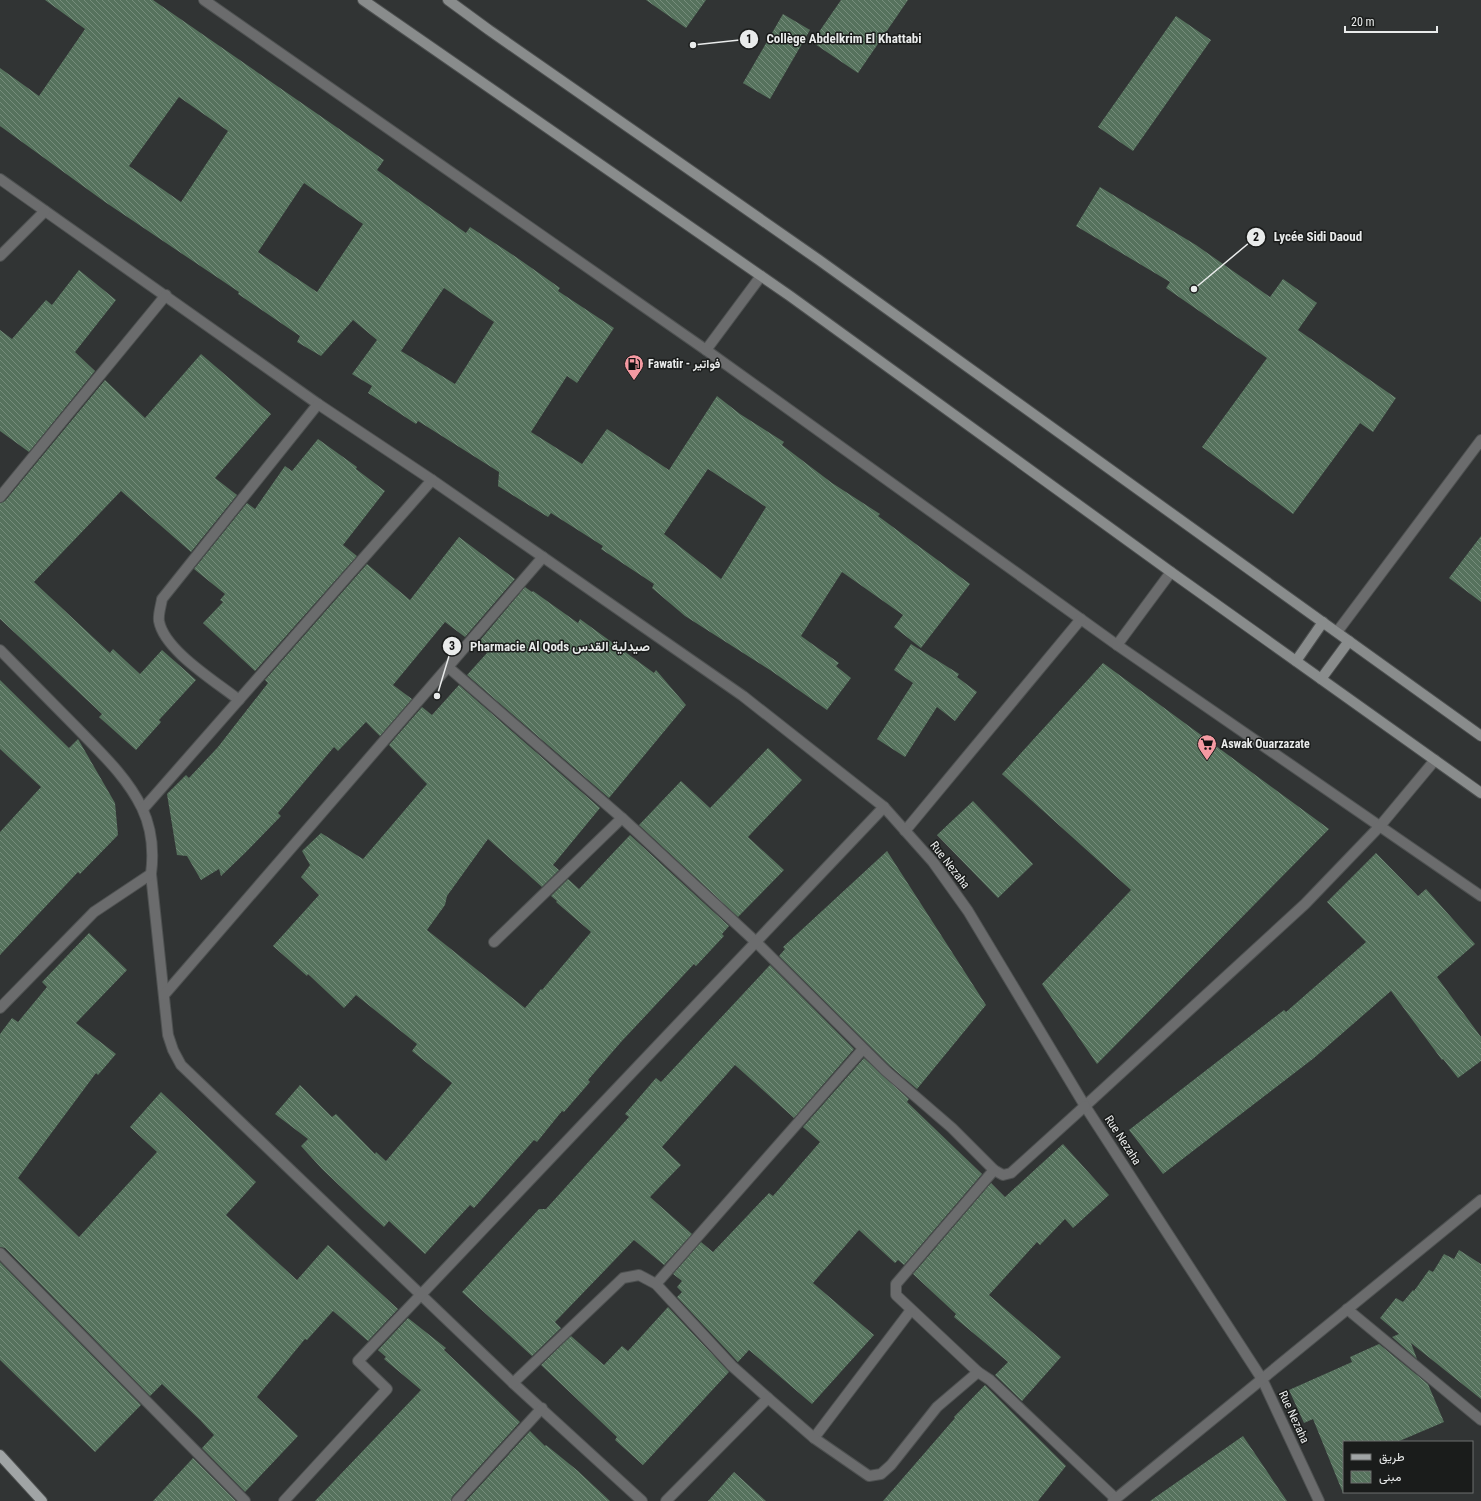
<svg xmlns="http://www.w3.org/2000/svg" width="1481" height="1501" font-family="'Roboto Condensed',Vazirmatn,sans-serif">
  <style>
    .building { fill: url(#building-back-hatch); fill-rule: evenodd }
    .lines { fill: none; stroke-linecap: round; stroke-linejoin: round }
    .service-casing { stroke: #4e5151; stroke-width: 12 }
    .minor-casing { stroke: #4e5151; stroke-width: 12 }
    .secondary-casing { stroke: #4e5151; stroke-width: 12 }
    .primary-casing { stroke: #4e5151; stroke-width: 12 }
    .service { stroke: #6b6c6d; stroke-width: 10 }
    .minor { stroke: #6b6c6d; stroke-width: 10 }
    .secondary { stroke: #898c8c; stroke-width: 10 }
    .primary { stroke: #a0a4a5; stroke-width: 10 }
    .labels { text-anchor: middle; dominant-baseline: central; stroke-width: 3; stroke-linejoin: round; paint-order: stroke }
    .poi-label { font-size: 12px; font-weight: bold; fill: #e9ebeb; stroke: #1a1c1b; text-anchor: start }
    .street-label { font-size: 12px; fill: #e9ebeb; stroke: #1a1c1b }
    .leader { fill: none; stroke: #e9ebeb; stroke-width: 1.5 }
    .callout-dot { fill: #e9ebeb; stroke: #1a1c1b; stroke-width: 1.5 }
    .mark-label { font-size: 12px; text-anchor: middle; font-weight: bold; fill: #111 }
    .callout-label { font-size: 13px; text-anchor: middle; font-weight: bold; fill: #e9ebeb; stroke: #1a1c1b; stroke-width: 3; stroke-linejoin: round; paint-order: stroke }
  </style>
  <defs>
    <pattern id="building-back-hatch" width="6" height="6" patternUnits="userSpaceOnUse"><rect width="6" height="6" fill="#56725d"/><path d="M-1 5l2 2M0 0l6 6M5-1l2 2" fill="none" stroke="#768d7c"/></pattern>
  </defs>
  <rect width="100%" height="100%" fill="#313434"/>
  <g class="building">
    <path d="M45,0H153L384,160L377,170L466,233L470,227L516,257L560,288L558,291L614,328L577,383L567,376L531,432L582,464L607,429L669,470L717,396L740,414L784,442L782,445L832,483L880,514L878,516L970,584L921,648L894,627L903,615L842,572L801,636L839,663L836,666L851,678L827,710L770,670L685,616L652,588L654,584L601,549L603,546L551,513L548,517L498,486L499,472L418,421L416,424L368,393L372,386L352,374L377,340L353,320L321,356L297,342L300,336L238,294L239,292L105,202L0,126V68L39,96L85,29ZM179,97L228,131L181,202L129,166ZM304,183L363,224L317,292L258,252ZM444,288L494,322L455,384L401,351ZM708,469L766,507L721,579L664,534Z"/>
    <path d="M646,0H706L686,28Z"/>
    <path d="M841,0H908L858,73L812,42Z"/>
    <path d="M783,14L810,30L770,99L743,83Z"/>
    <path d="M1176,16L1211,40L1133,151L1098,127Z"/>
    <path d="M1100,187L1196,245L1270,297L1283,279L1317,303L1298,330L1396,398L1373,432L1360,423L1293,514L1202,447L1267,358L1166,288L1170,282L1076,226Z"/>
    <path d="M79,270L116,300L75,352L95,371L29,452L0,431V330L12,339L46,300L52,305Z"/>
    <path d="M201,354L271,414L215,478L237,495L191,552L121,491L34,582L110,653L113,649L140,674L162,650L196,680L159,720L161,722L136,750L99,717L102,714L0,619V503L5,501L105,380L145,418Z"/>
    <path d="M318,439L357,467L356,469L385,491L343,545L357,556L255,671L203,623L223,602L220,600L225,594L194,569L247,503L255,509L285,466L292,471Z"/>
    <path d="M1481,536V602L1449,578Z"/>
    <path d="M459,537L515,579L465,637L445,622L393,685L412,699L380,736L366,722L338,751L334,747L278,813L281,816L245,853L221,876L219,869L201,880L187,856L177,855L167,794L186,775L189,778L218,747L268,683L265,680L367,564L410,600Z"/>
    <path d="M525,587L532,592L533,591L578,623L580,619L654,673L656,670L686,705L609,798L467,675L487,653L476,645Z"/>
    <path d="M911,644L959,674L957,677L977,692L955,721L937,707L905,757L877,739L913,683L894,670Z"/>
    <path d="M1103,663L1329,829L1097,1064L1042,984L1131,890L1002,774Z"/>
    <path d="M0,680L69,748L78,739L115,803L118,835L80,874L78,872L0,955V832L41,787L0,749Z"/>
    <path d="M459,685L600,808L553,865L559,870L542,887L488,839L447,896L445,905L427,930L525,1008L541,989L542,990L591,932L556,902L557,901L551,896L568,879L579,889L630,835L729,926L722,934L724,936L696,966L694,964L621,1042L588,1080L590,1082L564,1112L562,1111L537,1142L534,1140L474,1208L470,1205L425,1254L389,1221L384,1227L365,1210L322,1169L301,1146L308,1139L275,1114L300,1085L332,1117L336,1114L375,1154L376,1152L386,1161L452,1083L412,1051L417,1044L356,995L344,1008L308,974L307,976L273,946L319,895L301,877L310,865L302,851L321,833L363,859L427,784L389,745L422,707L432,715Z"/>
    <path d="M768,748L802,780L748,837L784,870L738,917L639,825L681,781L710,808Z"/>
    <path d="M973,801L1033,864L998,898L937,835Z"/>
    <path d="M887,851L986,1005L917,1089L890,1066L779,956L785,949L783,947Z"/>
    <path d="M1376,853L1418,896L1426,889L1475,944L1437,977L1481,1037V1061L1458,1078L1443,1059L1442,1060L1391,991L1314,1058L1163,1174L1129,1130L1284,1010L1286,1012L1366,942L1327,902Z"/>
    <path d="M89,933L127,970L76,1023L116,1054L98,1075L96,1073L18,1178L79,1237L157,1152L130,1127L161,1092L256,1182L226,1215L297,1280L328,1245L398,1309L368,1341L333,1311L307,1340L305,1339L257,1397L298,1436L245,1492L202,1448L214,1435L200,1420L162,1384L150,1396L5,1248L0,1247V1034L12,1018L18,1022L47,987L42,982Z"/>
    <path d="M770,965L854,1049L794,1118L735,1065L662,1147L681,1165L650,1197L692,1234L664,1265L634,1240L555,1322L561,1328L532,1356L462,1292L539,1209H546L629,1117L625,1114L656,1078L661,1082Z"/>
    <path d="M864,1058L909,1099L907,1102L982,1174L904,1265L898,1260L895,1263L859,1230L813,1283L874,1335L812,1404L749,1350L738,1362L737,1361L677,1297L682,1292L677,1287L682,1281L673,1274L701,1242L713,1252L769,1193L773,1196L820,1142L803,1127Z"/>
    <path d="M1063,1144L1109,1195L1073,1228L1065,1219L1040,1245L1037,1242L989,1295L1061,1357L1022,1401L995,1375L1008,1362L954,1317L956,1314L913,1274L991,1183L1005,1197Z"/>
    <path d="M1459,1250L1481,1264V1399L1411,1343L1417,1359L1392,1337L1399,1334L1380,1318L1396,1298L1403,1302L1413,1290L1414,1291L1429,1270L1433,1272L1444,1254L1454,1259Z"/>
    <path d="M0,1262L141,1405L95,1452L0,1360Z"/>
    <path d="M668,1307L729,1372L643,1465L615,1440L617,1437L541,1365L571,1336L604,1365L622,1346L628,1351Z"/>
    <path d="M408,1318L446,1348L444,1350L520,1422L452,1497L451,1501H315L421,1390L384,1359L386,1357L378,1350Z"/>
    <path d="M1379,1344L1428,1384L1444,1422L1397,1442H1344V1493H1343L1313,1419L1304,1423L1289,1390L1352,1362L1350,1357Z"/>
    <path d="M985,1385L1066,1466L1038,1501H883L955,1418L954,1417Z"/>
    <path d="M530,1431L545,1446L546,1445L578,1471L610,1501H466Z"/>
    <path d="M1243,1436L1287,1501H1150Z"/>
    <path d="M193,1458L236,1501H153Z"/>
    <path d="M734,1472L766,1501H708Z"/>
  </g>
  <g class="lines">
    <g class="service-casing">
      <g id="service">
        <path d="M204,0L706,350L1117,645L1481,896"/>
        <path d="M706,350L761,276"/>
        <path d="M1117,645L1171,572"/>
        <path d="M905,831L1081,619"/>
        <path d="M1085,1106L1305,904L1380,826L1435,760"/>
      </g>
    </g>
    <g class="minor-casing">
      <g id="minor">
        <path d="M0,179L318,404L432,480L743,696L884,807L933,862L968,911L1085,1106L1262,1379L1319,1501"/>
        <path d="M0,256L45,211"/>
        <path d="M0,497L166,295"/>
        <path d="M1337,632L1481,440"/>
        <path d="M0,650C26,676 51,702 77,728C101,753 127,777 142,808C152,829 154,851 151,874L168,1035L173,1050L181,1065L513,1383L642,1501"/>
        <path d="M448,667L622,818L756,942L886,1071L952,1128L994,1170L1003,1175L1011,1173L1085,1106"/>
        <path d="M239,700C215,681 164,650 159,621C158,614 161,606 162,599L318,404"/>
        <path d="M143,809L432,480"/>
        <path d="M494,942L622,818"/>
        <path d="M164,995L543,557"/>
        <path d="M0,1008L94,912L151,874"/>
        <path d="M0,1253L245,1501"/>
        <path d="M656,1284L863,1049"/>
        <path d="M1347,1309L1481,1420"/>
        <path d="M978,1372L896,1295V1284L994,1170"/>
        <path d="M513,1383L623,1278L639,1275L656,1284L732,1366L768,1398"/>
        <path d="M814,1438L911,1310"/>
        <path d="M284,1501L387,1389L358,1361L884,807"/>
        <path d="M457,1501L542,1408"/>
        <path d="M666,1501L768,1398L814,1438L869,1476L881,1474L891,1465L937,1407L978,1372L990,1380L1116,1499"/>
        <path d="M1113,1501L1481,1200"/>
      </g>
    </g>
    <g class="secondary-casing">
      <g id="secondary">
        <path d="M363,0L790,296L1171,572L1481,793"/>
        <path d="M448,0L489,30L819,260L1481,736"/>
        <path d="M1296,661L1323,622"/>
        <path d="M1321,679L1349,641"/>
      </g>
    </g>
    <g class="primary-casing">
      <path id="primary" d="M0,1455L42,1501"/>
    </g>
    <use href="#service" class="service"/>
    <use href="#minor" class="minor"/>
    <use href="#secondary" class="secondary"/>
    <use href="#primary" class="primary"/>
  </g>
  <defs>
    <g id="fuel-pin" transform="scale(1)"><path d="M0 17L-7.5 6A9.5 9.5 0 1 1 7.5 6Z" fill="#f49aa2" stroke="#1a1c1b"/><path d="M-5.5-6h7V0h2V4h1.3V-2.5L3-4.5l.8-.8L6-3V5H2.5V1h-1V6h-7ZM-4.2-4.7v3.2H.2V-4.7Z" fill="#111"/></g>
    <g id="supermarket-pin" transform="scale(1)"><path d="M0 17L-7.5 6A9.5 9.5 0 1 1 7.5 6Z" fill="#f49aa2" stroke="#1a1c1b"/><path d="M-6-5.5h2.5l.6 2H6L4.5 2H-2.5L-4.4-4H-6ZM-1.5 3.2a1.3 1.3 0 1 0 .1 0ZM3 3.2a1.3 1.3 0 1 0 .1 0Z" fill="#111"/></g>
  </defs>
  <g fill-rule="evenodd">
    <use href="#fuel-pin" x="634" y="364"/>
    <use href="#supermarket-pin" x="1207" y="744"/>
  </g>
  <g class="labels">
    <g class="poi-label">
      <text x="648" y="364">Fawatir - فواتير</text>
      <text x="1221" y="744">Aswak Ouarzazate</text>
    </g>
    <g class="street-label">
      <text transform="translate(950 865) rotate(52)">Rue Nezaha</text>
      <text transform="translate(1123 1140) rotate(57)">Rue Nezaha</text>
      <text transform="translate(1294 1417) rotate(65)">Rue Nezaha</text>
    </g>
  </g>
  <path class="leader" d="M693 45L749 39M1194 289L1256 237M437 696L452 646"/>
  <g class="callout-dot">
    <circle cx="693" cy="45" r="4"/>
    <circle cx="1194" cy="289" r="4"/>
    <circle cx="437" cy="696" r="4"/>
    <circle cx="749" cy="39" r="10"/>
    <circle cx="1256" cy="237" r="10"/>
    <circle cx="452" cy="646" r="10"/>
  </g>
  <g class="mark-label">
    <text x="749" y="43">1</text>
    <text x="1256" y="241">2</text>
    <text x="452" y="650">3</text>
  </g>
  <g class="callout-label">
    <text x="844" y="43">Collège Abdelkrim El Khattabi</text>
    <text x="1318" y="241">Lycée Sidi Daoud</text>
    <text x="560" y="651">Pharmacie Al Qods صيدلية القدس</text>
  </g>
  <rect x="1343" y="1441" width="130" height="52" fill="#1a1c1b" stroke="#6d6f6e"/>
  <rect x="1351" y="1454" width="20" height="6" fill="#a0a4a5" stroke="#6d6f6e"/>
  <text x="1379" y="1461" font-size="12" fill="#e9ebeb">طريق</text>
  <rect x="1351" y="1471" width="20" height="12" fill="url(#building-back-hatch)" stroke="#6d6f6e"/>
  <text x="1379" y="1481" font-size="12" fill="#e9ebeb">مبنى</text>
  <path d="M1345 26v6h92v-6" fill="none" stroke="#e9ebeb" stroke-width="2"/>
  <text x="1351" y="26" font-size="12" fill="#e9ebeb" stroke="#1a1c1b" stroke-width="3" paint-order="stroke">20 m</text>
</svg>
